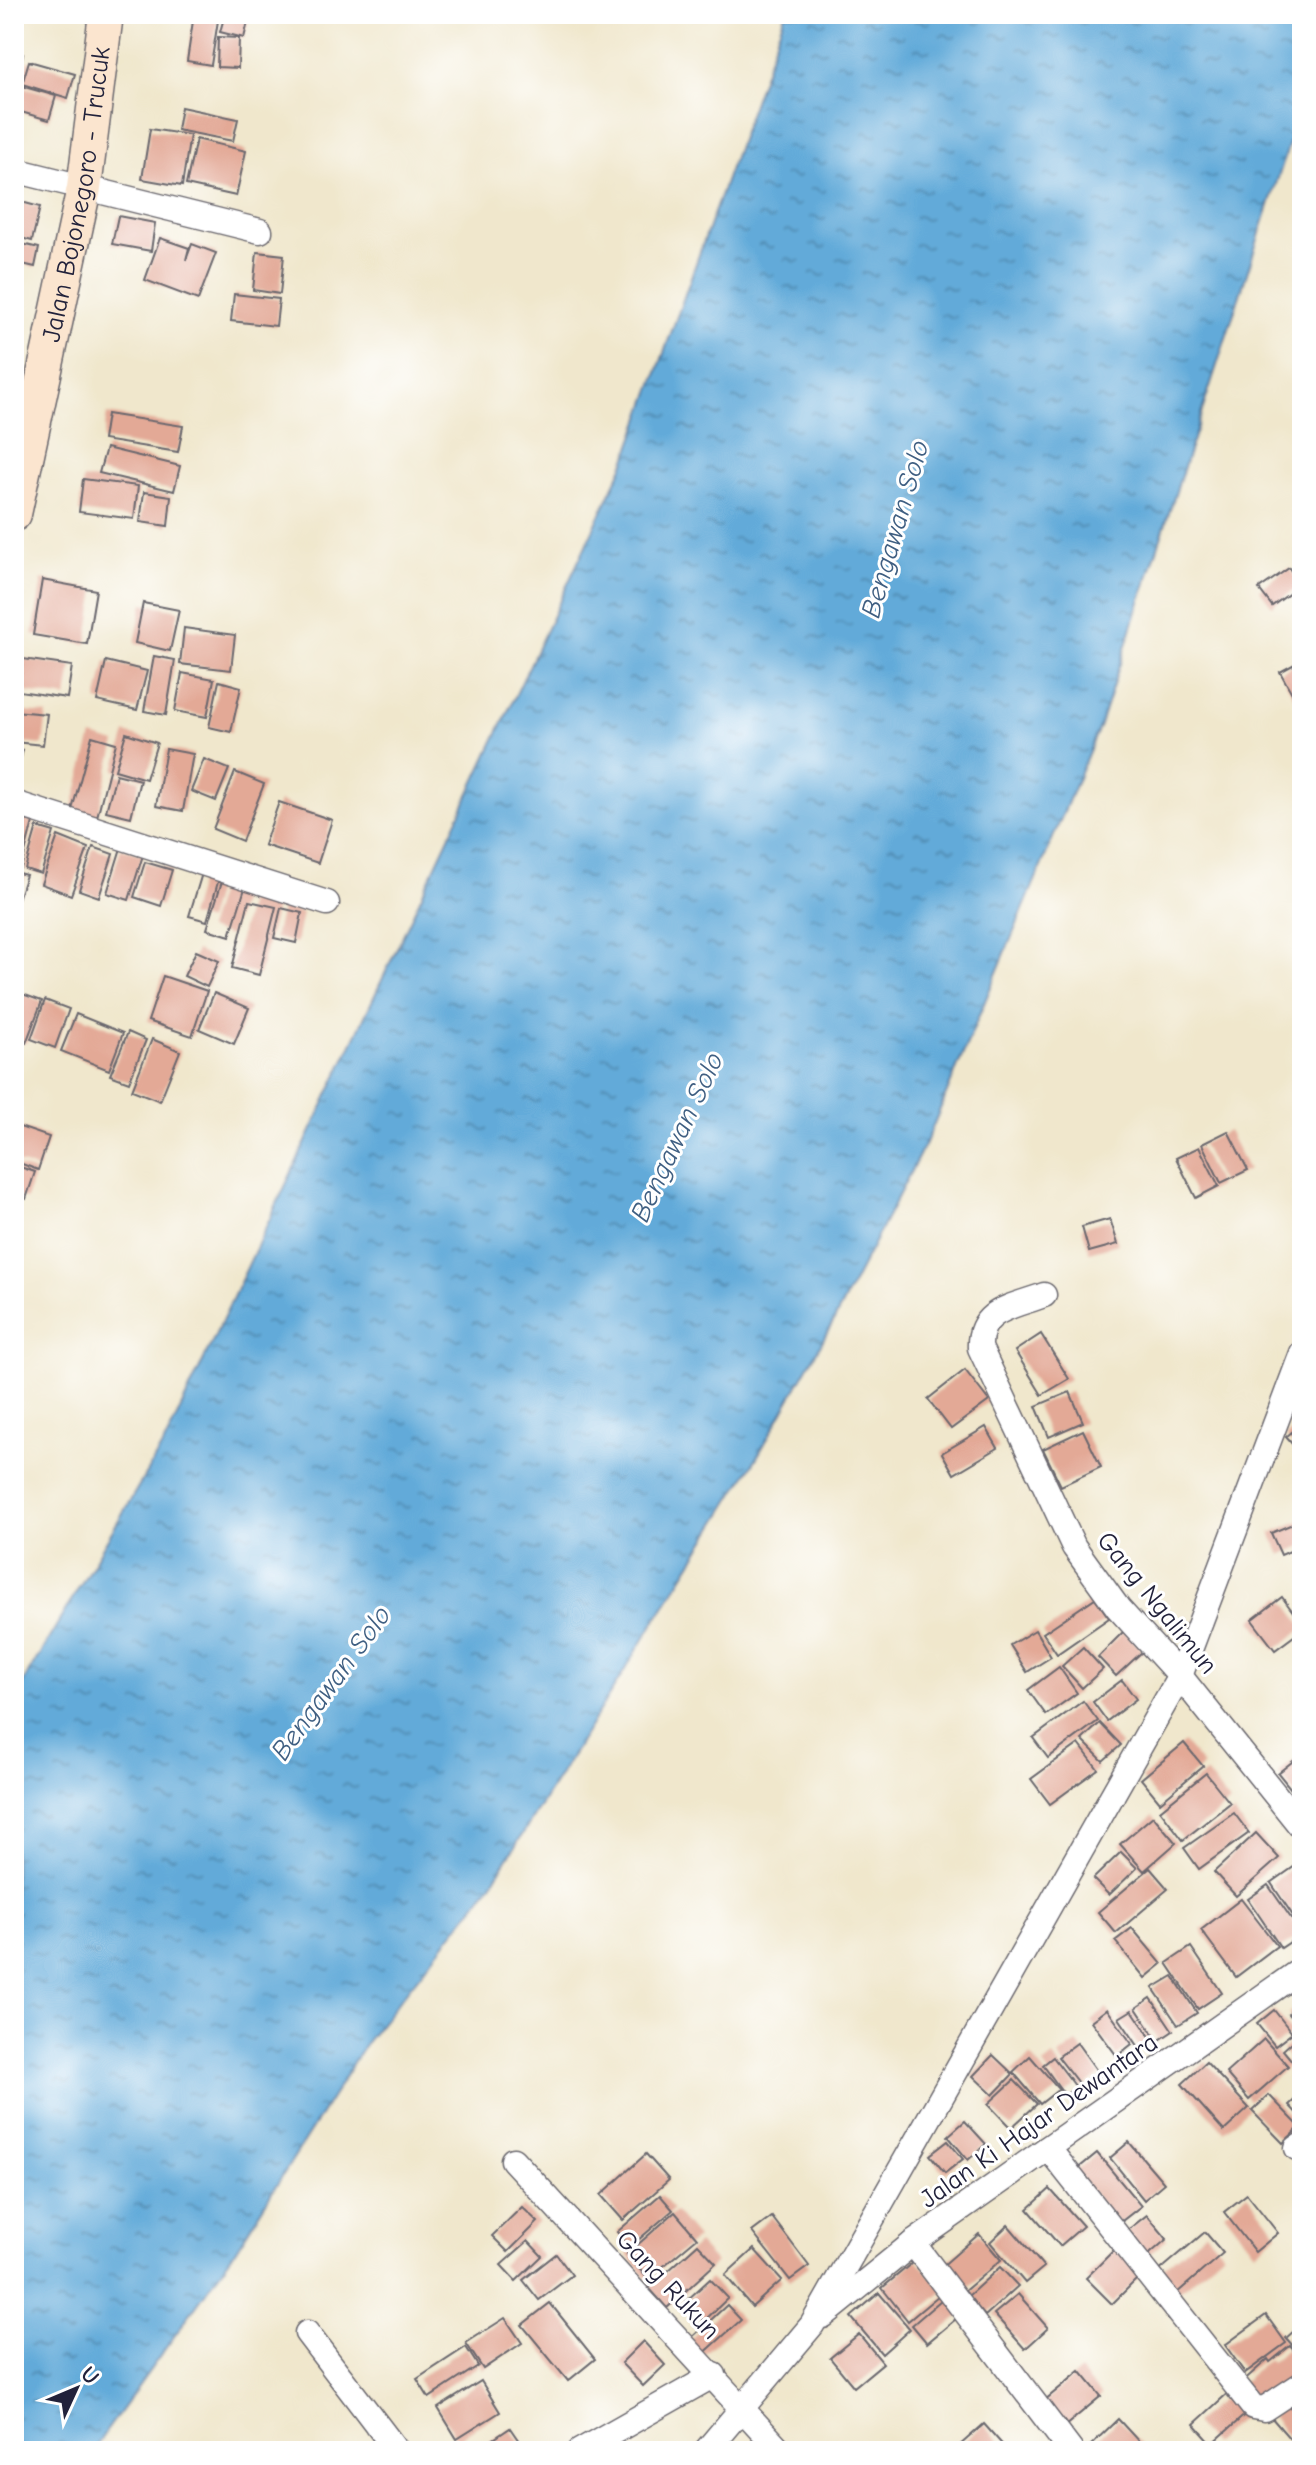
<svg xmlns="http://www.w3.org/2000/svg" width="1316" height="2465" font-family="'Comic Neue',sans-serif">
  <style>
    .water { fill: url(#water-ripples); stroke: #42668a; stroke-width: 2 }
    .building { fill: #e3a996 }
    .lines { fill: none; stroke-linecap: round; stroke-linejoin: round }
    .street-casing { stroke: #6a676e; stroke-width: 27 }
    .secondary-casing { stroke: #6a676e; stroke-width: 37 }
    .street { stroke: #fff; stroke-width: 24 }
    .secondary { stroke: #fbe5cf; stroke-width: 34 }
    .labels { text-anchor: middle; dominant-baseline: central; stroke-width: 6; stroke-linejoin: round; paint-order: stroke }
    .street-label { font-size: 26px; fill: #22223b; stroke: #fff }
    .water-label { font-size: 28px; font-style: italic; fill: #3f5f82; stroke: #fff }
  </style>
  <defs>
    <pattern id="water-ripples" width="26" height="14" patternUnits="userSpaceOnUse" patternTransform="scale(2)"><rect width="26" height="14" fill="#62aad9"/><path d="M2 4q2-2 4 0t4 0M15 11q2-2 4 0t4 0" fill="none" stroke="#508ab1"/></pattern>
  </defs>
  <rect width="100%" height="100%" fill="#fff"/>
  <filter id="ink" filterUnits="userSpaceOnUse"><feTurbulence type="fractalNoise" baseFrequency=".0125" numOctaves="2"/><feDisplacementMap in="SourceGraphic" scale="16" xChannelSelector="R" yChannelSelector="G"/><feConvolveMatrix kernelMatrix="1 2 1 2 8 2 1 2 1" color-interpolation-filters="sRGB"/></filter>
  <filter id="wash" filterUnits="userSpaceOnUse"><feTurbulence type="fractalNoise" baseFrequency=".006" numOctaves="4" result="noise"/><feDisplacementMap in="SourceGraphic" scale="32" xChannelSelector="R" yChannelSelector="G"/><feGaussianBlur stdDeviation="1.8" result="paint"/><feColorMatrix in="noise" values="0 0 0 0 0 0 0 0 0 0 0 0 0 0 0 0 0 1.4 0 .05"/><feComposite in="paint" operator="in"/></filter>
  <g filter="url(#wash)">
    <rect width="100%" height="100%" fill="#f0e7cc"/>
    <path class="water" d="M785,14H1302V104L1100,725L928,1138L832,1324L756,1459L491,1885L367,2041L235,2251L92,2451H14V1698L168,1436L625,462Z"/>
    <g id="blocks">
      <g class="building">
        <path d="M194,14H219L211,65L187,61Z"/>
        <path d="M225,14H250L244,38L220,32Z"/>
        <path d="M218,37L239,38L238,68L217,67Z"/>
        <path d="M14,52L23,54L18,79L14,78Z"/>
        <path d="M29,61L75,74L68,98L22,84Z"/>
        <path d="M14,84L56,96L49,120L14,110Z"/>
        <path d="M181,107L238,119L233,141L177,130Z"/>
        <path d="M150,129L190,135L182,186L142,179Z"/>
        <path d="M196,139L246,151L236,196L186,185Z"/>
        <path d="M14,200L40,207L32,241L14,236Z"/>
        <path d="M118,216L155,223L151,251L112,244Z"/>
        <path d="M160,238L189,248L186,260L192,244L216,253L198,300L145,280Z"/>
        <path d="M14,242L39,248L35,267L14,262Z"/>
        <path d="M257,252L284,255L280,294L253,290Z"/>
        <path d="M234,294L279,299L276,326L231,321Z"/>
        <path d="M107,414L183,426L178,452L103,440Z"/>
        <path d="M106,448L180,466L174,491L99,473Z"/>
        <path d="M83,479L138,486L134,519L79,512Z"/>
        <path d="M144,492L171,496L168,526L140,522Z"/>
        <path d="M1289,568L1301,585L1272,606L1259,589Z"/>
        <path d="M42,580L96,590L87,644L33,635Z"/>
        <path d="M143,603L179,610L170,651L135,643Z"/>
        <path d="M184,628L235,635L231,670L180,664Z"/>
        <path d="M154,656L175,660L166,715L144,711Z"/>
        <path d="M23,659L72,666L67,698L19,691Z"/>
        <path d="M1302,660V711L1280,672Z"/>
        <path d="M106,661L147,671L137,710L97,701Z"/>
        <path d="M182,673L214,679L207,717L175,711Z"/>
        <path d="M219,681L241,687L231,732L209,727Z"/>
        <path d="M14,711L47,714L43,745L14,742Z"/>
        <path d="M126,733L157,743L146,779L115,770Z"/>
        <path d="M92,736L116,743L97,817L72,810Z"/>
        <path d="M14,747L23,750L15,782H14Z"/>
        <path d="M166,749L193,754L183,811L156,806Z"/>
        <path d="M204,759L229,769L216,801L191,791Z"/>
        <path d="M235,772L264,784L242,841L213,829Z"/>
        <path d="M116,774L140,780L131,817L106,811Z"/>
        <path d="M279,802L332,820L318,863L264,845Z"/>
        <path d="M14,817L33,822L21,868L14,866Z"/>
        <path d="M37,827L54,832L41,874L25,869Z"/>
        <path d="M58,836L88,848L71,895L41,884Z"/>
        <path d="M93,847L113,854L99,897L79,890Z"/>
        <path d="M121,848L143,855L129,900L107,893Z"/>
        <path d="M145,862L172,870L161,906L134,897Z"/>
        <path d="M203,870L220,875L207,921L189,916Z"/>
        <path d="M14,872L26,875L15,908H14Z"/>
        <path d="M223,878L246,885L230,936L207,929Z"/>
        <path d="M249,901L276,907L259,975L232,968Z"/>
        <path d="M281,908L302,913L296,943L274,938Z"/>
        <path d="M196,951L219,961L207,987L184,976Z"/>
        <path d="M163,976L207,991L192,1036L148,1021Z"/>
        <path d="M14,991L42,1001L26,1043L14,1039Z"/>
        <path d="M214,993L249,1008L234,1044L199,1029Z"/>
        <path d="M45,1000L69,1009L55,1048L31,1039Z"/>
        <path d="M76,1014L123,1033L109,1070L61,1051Z"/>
        <path d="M128,1032L146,1040L129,1082L110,1075Z"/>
        <path d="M152,1039L180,1051L160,1101L132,1090Z"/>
        <path d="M14,1125L49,1137L38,1170L14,1161Z"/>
        <path d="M1228,1131L1248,1170L1221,1183L1202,1144Z"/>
        <path d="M1199,1147L1219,1186L1196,1198L1176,1158Z"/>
        <path d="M14,1165L35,1172L26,1199L14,1195Z"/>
        <path d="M1110,1219L1118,1244L1089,1252L1082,1227Z"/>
        <path d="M1041,1334L1069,1379L1042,1395L1015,1351Z"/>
        <path d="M965,1370L989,1401L951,1429L928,1399Z"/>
        <path d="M1070,1392L1083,1422L1049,1437L1036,1406Z"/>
        <path d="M1302,1423V1455L1286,1437Z"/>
        <path d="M986,1427L998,1448L954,1474L942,1453Z"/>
        <path d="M1083,1430L1101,1467L1061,1486L1043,1449Z"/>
        <path d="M1302,1520V1546L1281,1555L1271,1533Z"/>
        <path d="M1282,1597L1302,1624V1630L1275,1650L1252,1620Z"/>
        <path d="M1095,1598L1109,1618L1057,1654L1043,1633Z"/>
        <path d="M1035,1630L1051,1657L1027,1672L1010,1645Z"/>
        <path d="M1124,1631L1143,1651L1116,1676L1098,1657Z"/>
        <path d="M1083,1647L1103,1669L1082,1688L1062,1666Z"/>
        <path d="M1059,1667L1077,1693L1046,1715L1028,1690Z"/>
        <path d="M1122,1680L1136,1699L1107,1721L1093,1702Z"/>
        <path d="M1083,1701L1098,1721L1048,1758L1033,1738Z"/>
        <path d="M1100,1723L1121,1745L1103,1761L1082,1740Z"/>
        <path d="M1184,1743L1203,1766L1160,1802L1141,1779Z"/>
        <path d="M1079,1744L1098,1769L1050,1804L1031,1779Z"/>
        <path d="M1302,1754V1796L1299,1799L1278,1773Z"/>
        <path d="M1206,1773L1230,1803L1183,1840L1160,1810Z"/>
        <path d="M1234,1813L1249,1833L1199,1869L1184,1848Z"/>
        <path d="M1153,1816L1176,1843L1144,1871L1120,1844Z"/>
        <path d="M1256,1833L1279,1858L1236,1896L1214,1872Z"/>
        <path d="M1121,1852L1137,1868L1109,1895L1093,1879Z"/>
        <path d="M1298,1864L1302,1871V1920L1298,1923L1271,1883Z"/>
        <path d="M1150,1868L1168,1889L1116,1933L1098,1912Z"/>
        <path d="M1268,1885L1302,1934L1281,1948L1248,1899Z"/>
        <path d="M1241,1899L1277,1946L1236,1977L1201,1930Z"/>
        <path d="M1132,1928L1162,1964L1145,1978L1115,1941Z"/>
        <path d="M1191,1947L1222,1993L1198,2009L1167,1963Z"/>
        <path d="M1173,1976L1197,2013L1178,2025L1153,1988Z"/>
        <path d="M1151,1998L1173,2031L1158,2041L1136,2008Z"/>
        <path d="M1302,2001V2029L1288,2014Z"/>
        <path d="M1107,2009L1132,2044L1117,2056L1091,2021Z"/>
        <path d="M1132,2010L1153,2041L1141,2050L1119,2018Z"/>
        <path d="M1274,2010L1292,2033L1275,2046L1257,2024Z"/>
        <path d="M1301,2034L1302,2036V2073L1283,2050Z"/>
        <path d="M1264,2039L1288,2066L1249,2100L1226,2073Z"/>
        <path d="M1077,2043L1100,2075L1082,2088L1058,2057Z"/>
        <path d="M993,2055L1013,2074L993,2095L973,2076Z"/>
        <path d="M1030,2056L1059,2089L1040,2104L1013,2072Z"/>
        <path d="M1053,2057L1076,2087L1065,2095L1043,2065Z"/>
        <path d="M1206,2062L1249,2108L1224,2131L1182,2084Z"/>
        <path d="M1014,2080L1037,2104L1011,2128L988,2104Z"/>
        <path d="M1302,2093V2119L1289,2105Z"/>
        <path d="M1269,2095L1300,2127L1283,2143L1252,2111Z"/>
        <path d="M965,2121L986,2144L968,2160L948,2136Z"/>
        <path d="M948,2141L963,2159L945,2173L930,2155Z"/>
        <path d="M1129,2142L1164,2183L1144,2200L1110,2158Z"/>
        <path d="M1097,2153L1141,2206L1118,2224L1075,2171Z"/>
        <path d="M646,2154L669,2180L623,2220L601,2195Z"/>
        <path d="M1050,2189L1083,2226L1060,2246L1028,2209Z"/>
        <path d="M1247,2194L1278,2233L1255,2252L1224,2212Z"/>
        <path d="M660,2195L673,2210L630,2247L617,2232Z"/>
        <path d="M522,2207L538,2222L508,2252L492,2236Z"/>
        <path d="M675,2212L697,2238L648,2279L627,2254Z"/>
        <path d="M1147,2215L1167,2239L1145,2258L1124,2233Z"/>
        <path d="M772,2217L809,2266L790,2280L752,2232Z"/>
        <path d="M1008,2225L1044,2267L1025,2283L990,2242Z"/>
        <path d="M1205,2232L1223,2253L1177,2293L1158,2272Z"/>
        <path d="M979,2234L1001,2260L962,2293L940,2268Z"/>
        <path d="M528,2241L542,2256L516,2281L501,2265Z"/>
        <path d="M698,2244L716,2263L667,2308L649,2288Z"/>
        <path d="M754,2249L782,2280L752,2307L725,2275Z"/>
        <path d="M1115,2249L1141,2275L1112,2304L1086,2278Z"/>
        <path d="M556,2254L572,2275L539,2300L523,2280Z"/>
        <path d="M917,2259L944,2291L908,2321L882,2288Z"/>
        <path d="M1000,2267L1018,2286L985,2316L968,2296Z"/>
        <path d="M710,2279L728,2298L704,2321L686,2301Z"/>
        <path d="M879,2293L910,2329L882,2354L851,2317Z"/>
        <path d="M948,2294L963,2313L927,2343L912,2325Z"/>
        <path d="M1018,2294L1048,2328L1025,2349L994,2314Z"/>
        <path d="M550,2303L595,2359L568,2381L522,2325Z"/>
        <path d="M727,2305L741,2320L702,2355L688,2341Z"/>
        <path d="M1266,2315L1286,2343L1245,2373L1225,2345Z"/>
        <path d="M505,2318L522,2343L483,2369L466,2343Z"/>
        <path d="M1302,2324V2356L1286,2338Z"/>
        <path d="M859,2334L883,2363L854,2387L830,2358Z"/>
        <path d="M643,2341L665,2365L643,2386L621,2363Z"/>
        <path d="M1290,2346L1302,2360V2371L1260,2404L1241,2383L1268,2359L1270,2362Z"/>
        <path d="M466,2347L478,2366L429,2398L417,2379Z"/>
        <path d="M1080,2371L1101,2396L1065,2426L1044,2401Z"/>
        <path d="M481,2381L500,2412L457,2439L438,2408Z"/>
        <path d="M1302,2390V2443L1297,2447L1271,2417Z"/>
        <path d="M1230,2391L1248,2412L1212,2444L1194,2424Z"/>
        <path d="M1118,2419L1141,2444L1133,2451H1091L1088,2448Z"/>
        <path d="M984,2424L1008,2451H963L959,2446Z"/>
        <path d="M510,2428L523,2447L517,2451H476Z"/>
      </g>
    </g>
  </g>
  <g filter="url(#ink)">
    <use href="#blocks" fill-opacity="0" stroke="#6a676e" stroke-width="2"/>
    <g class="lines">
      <g class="street-casing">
        <g id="street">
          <path d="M14,170L260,231"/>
          <path d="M14,803L327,903"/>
          <path d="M1044,1295C1013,1307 978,1309 980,1348L1074,1547L1118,1608L1180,1676L1302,1828"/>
          <path d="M1048,2148L1253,2407L1264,2409L1302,2384"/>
          <path d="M1297,2148L1302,2145"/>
          <path d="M513,2160L781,2451"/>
          <path d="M913,2243L1071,2451"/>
          <path d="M823,2316L913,2243L1302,1969"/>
          <path d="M307,2333L397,2451"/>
          <path d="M580,2451L714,2375"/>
          <path d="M706,2451L812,2325L1180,1676L1302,1353"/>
        </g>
      </g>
      <g class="secondary-casing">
        <g id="secondary">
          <path id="s1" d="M14,514L84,188L106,14"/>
        </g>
      </g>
      <use href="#street" class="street"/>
      <use href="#secondary" class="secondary"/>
    </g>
  </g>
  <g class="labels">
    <g class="street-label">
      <text stroke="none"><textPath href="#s1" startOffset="326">Jalan Bojonegoro - Trucuk</textPath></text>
      <text transform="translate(1157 1603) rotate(51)">Gang Ngalimun</text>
      <text transform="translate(1039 2121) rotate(-35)">Jalan Ki Hajar Dewantara</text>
      <text transform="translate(668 2285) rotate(47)">Gang Rukun</text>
    </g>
    <g class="water-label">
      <text transform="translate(895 529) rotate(-74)">Bengawan Solo</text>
      <text transform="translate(677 1137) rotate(-65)">Bengawan Solo</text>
      <text transform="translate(331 1683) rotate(-54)">Bengawan Solo</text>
    </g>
  </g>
  <rect width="1316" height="2465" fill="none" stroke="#fff" stroke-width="48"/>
  <g transform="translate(76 2389) rotate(46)" stroke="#ffffff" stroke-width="6" paint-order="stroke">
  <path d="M0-6L14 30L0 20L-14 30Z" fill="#22223b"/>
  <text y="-12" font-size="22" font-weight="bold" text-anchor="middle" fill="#22223b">U</text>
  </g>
</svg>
